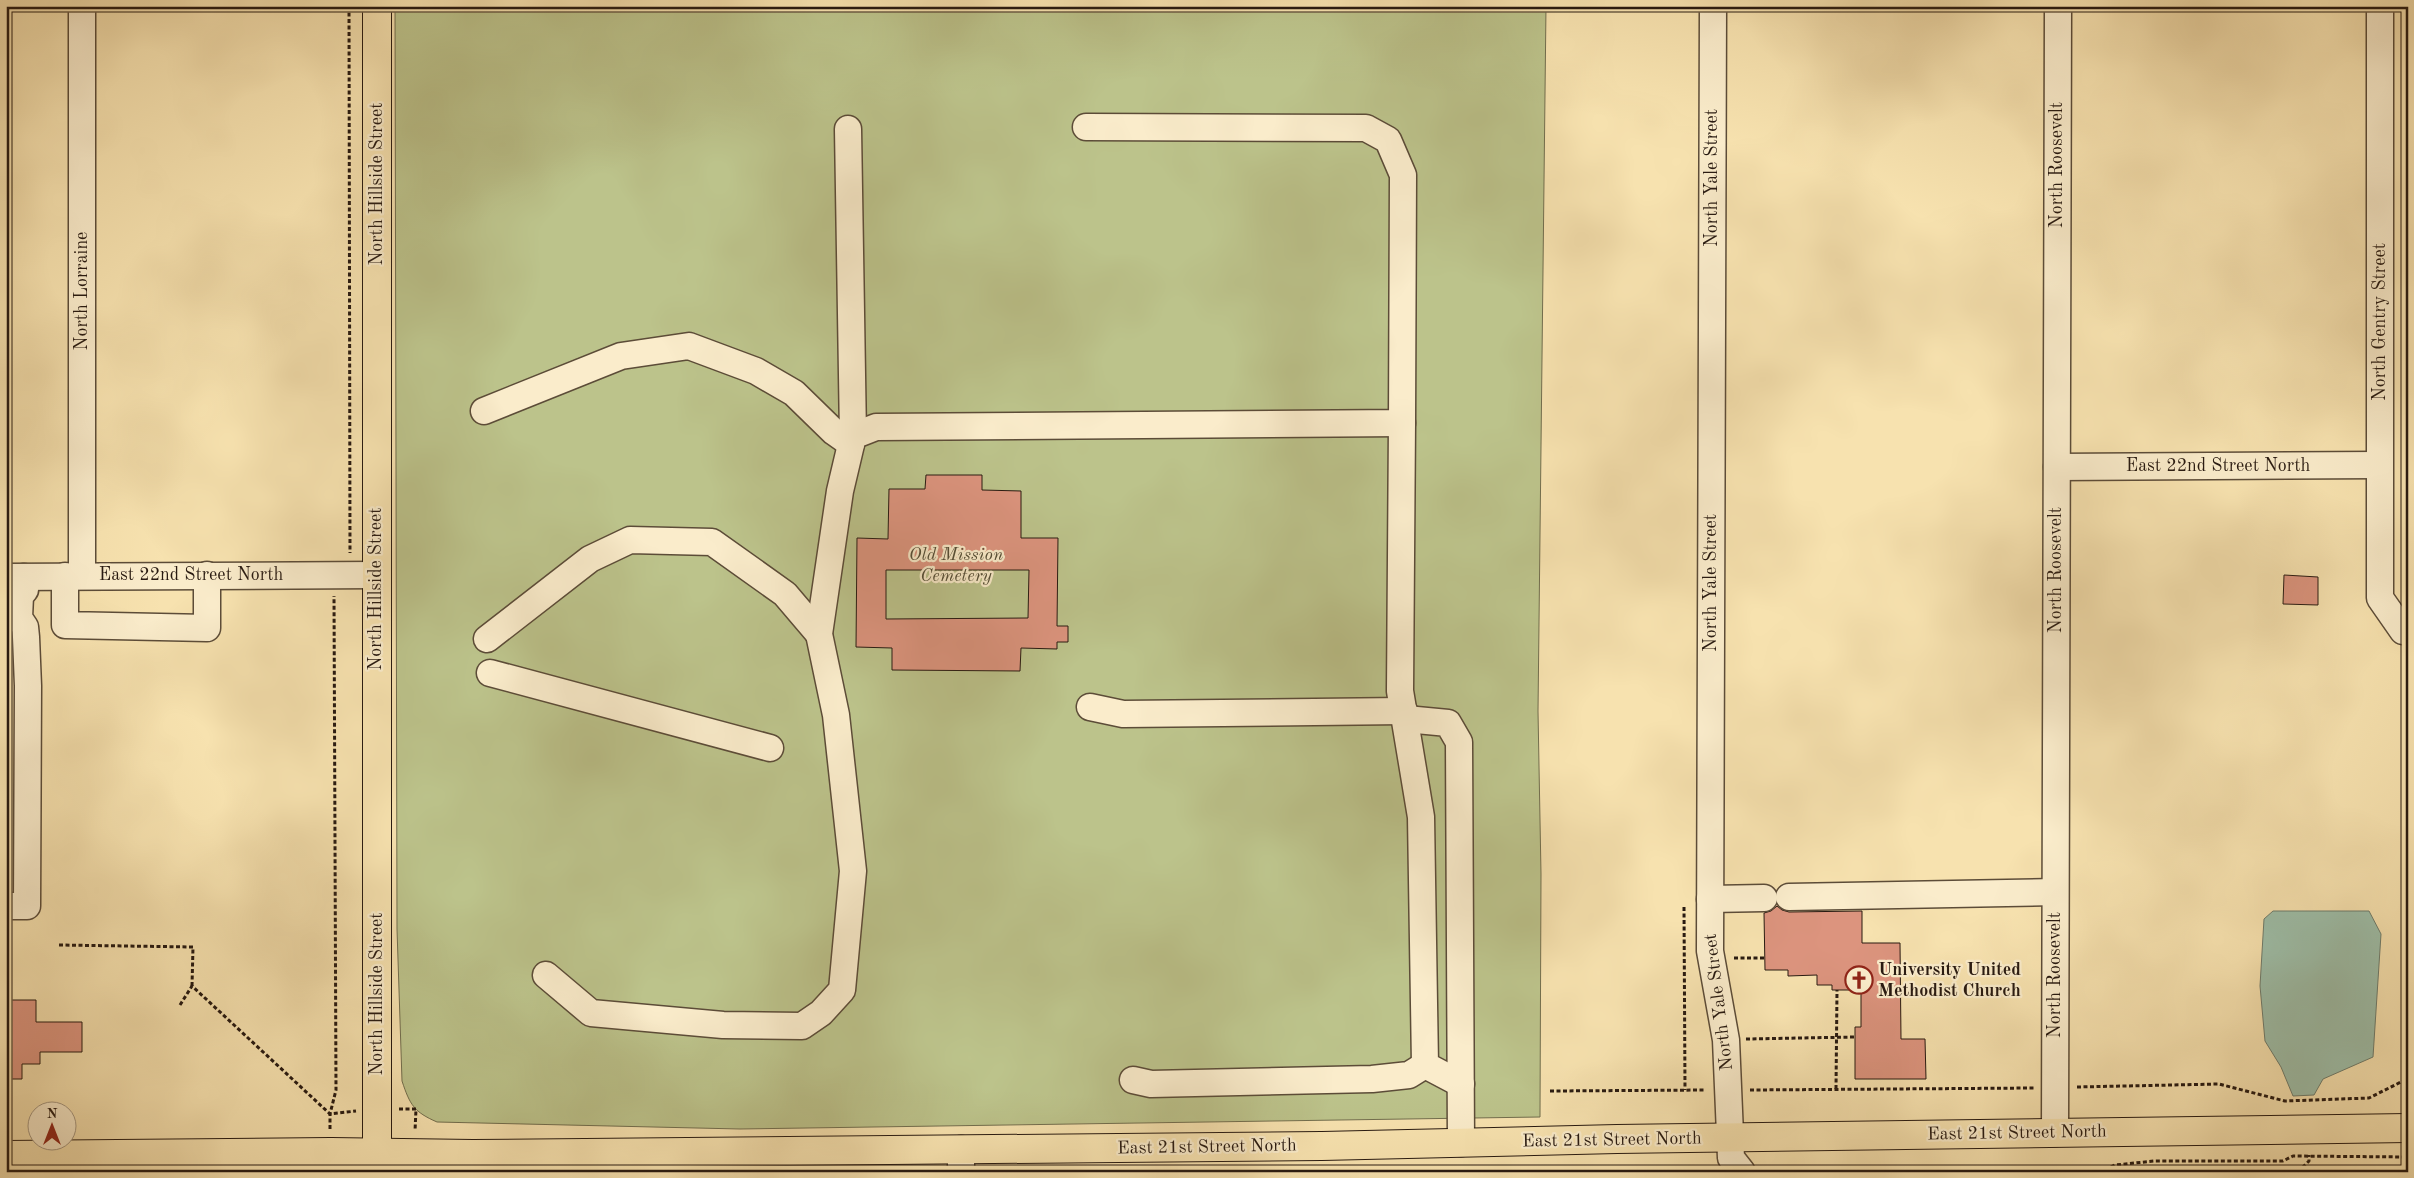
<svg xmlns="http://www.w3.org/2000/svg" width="2414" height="1178" font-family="'Old Standard TT',serif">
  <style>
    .green { fill: #bcc38b; stroke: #726e4e }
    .water { fill: #9ebea8; stroke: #6f7c6c }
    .building { fill: #dc947e; stroke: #281a11; fill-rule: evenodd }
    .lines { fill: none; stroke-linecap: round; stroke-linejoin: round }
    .minor-casing { stroke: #5c4c38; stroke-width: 29 }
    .major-casing { stroke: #281a11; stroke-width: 30 }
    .path { stroke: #281a11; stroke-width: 3; stroke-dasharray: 4 2.5; stroke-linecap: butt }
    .minor { stroke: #faeccb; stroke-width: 26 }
    .major { stroke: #f7e2af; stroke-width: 28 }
    .labels { text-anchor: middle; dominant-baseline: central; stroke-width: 4.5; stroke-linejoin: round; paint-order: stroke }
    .street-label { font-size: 18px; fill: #281a11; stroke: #faeccb }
    .park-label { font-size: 18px; font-style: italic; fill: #544d36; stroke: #faeccb }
    .poi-label { font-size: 18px; font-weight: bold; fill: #281a11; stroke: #faeccb; text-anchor: start }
  </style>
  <rect width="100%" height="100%" fill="#f7e2af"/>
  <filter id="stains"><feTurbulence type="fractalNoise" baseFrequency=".004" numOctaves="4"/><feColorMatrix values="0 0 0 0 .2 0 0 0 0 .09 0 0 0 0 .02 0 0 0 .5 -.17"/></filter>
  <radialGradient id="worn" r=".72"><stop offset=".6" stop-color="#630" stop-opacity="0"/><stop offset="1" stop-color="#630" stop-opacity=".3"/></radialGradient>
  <path class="green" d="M395,6H1546L1538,711L1541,874L1540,1117L740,1129L437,1122C414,1112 410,1105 402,1081L397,929Z"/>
  <path class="water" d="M2273,911H2369L2381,934L2373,1057L2323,1079L2314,1095L2293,1096L2281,1067L2265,1041L2260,986L2264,919Z"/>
  <g class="building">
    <path d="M926,475H982V490L1021,491V538H1058L1057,626H1068V642H1057V649L1021,648L1020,671L892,670V648L856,647L857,538L888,539L889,489H925ZM886,570H1029L1028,618L886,619Z"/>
    <path d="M2284,575L2318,577V605L2283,604Z"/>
    <path d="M1777,906L1782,910L1789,912L1862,911V943H1900L1901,1039H1925L1926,1079H1855V1027H1861V990H1832V985H1817V975L1788,976V970H1765L1764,913L1771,911Z"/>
    <path d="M6,1000H36V1022H82V1052H40V1064H22V1079H6Z"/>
  </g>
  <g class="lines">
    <g class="minor-casing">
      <g id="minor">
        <path d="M82,6V576"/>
        <path d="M1713,6L1710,951L1726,1040L1731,1158L1742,1172"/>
        <path d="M2380,6V598L2403,631"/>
        <path d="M848,129L853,436"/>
        <path d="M484,411L621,356L689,346L756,371L794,393L834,432L851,444"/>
        <path d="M1402,423L1400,691L1421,817L1425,1065L1461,1084"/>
        <path d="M2057,467L2379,465"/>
        <path d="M65,576V625L207,628V575"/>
        <path d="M6,577L376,575"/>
        <path d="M487,639L590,559L630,540L712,542L785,594L819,634"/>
        <path d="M490,673L770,748"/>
        <path d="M1090,707L1123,714L1404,711"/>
        <path d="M1406,719L1448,723L1459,742L1461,1143"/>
        <path d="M1789,897L2055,892"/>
        <path d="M1710,899L1764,898"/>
        <path d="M6,906H27L28,686L26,637L25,627L19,618L20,596L25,590L24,577"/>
        <path d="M546,975L591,1013L723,1025L802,1026L821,1013L842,990L853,871L836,715L819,634L840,491L853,436L876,427L1402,423L1403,175L1388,140L1366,128L1086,127"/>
        <path d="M1133,1080L1151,1084L1372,1079L1409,1075L1425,1065"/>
        <path d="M2055,1133L2058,6"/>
        <path d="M194,1172L195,1154"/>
        <path d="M961,1172V1149"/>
      </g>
    </g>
    <g class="major-casing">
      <g id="major">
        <path d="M377,6V1170"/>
        <path d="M6,1155L331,1152L473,1154L1322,1146L1617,1139L2408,1128"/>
      </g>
    </g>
    <g class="path">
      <path d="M349,6L350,553"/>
      <path d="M1684,907L1685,1090"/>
      <path d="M59,945L193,947L192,986"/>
      <path d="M1734,958H1765"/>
      <path d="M180,1005L192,986L330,1114L356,1111"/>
      <path d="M1746,1039L1855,1037"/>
      <path d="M2077,1087L2219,1084L2285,1101L2369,1098L2403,1081H2408"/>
      <path d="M1836,1089L1837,990"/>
      <path d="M1750,1090L2034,1088"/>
      <path d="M1550,1091L1706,1090"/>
      <path d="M399,1109H416L415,1131"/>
      <path d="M330,1129V1114L336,1090L334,596"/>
      <path d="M2099,1172L2115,1165L2154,1161H2283L2293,1156L2408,1157"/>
      <path d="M2298,1172L2309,1161V1155"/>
    </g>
    <use href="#minor" class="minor"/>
    <use href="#major" class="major"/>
  </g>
  <defs>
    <g id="church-ring" transform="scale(1.4375)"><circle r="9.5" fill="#faeccb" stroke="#8f2418" stroke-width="1.5"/><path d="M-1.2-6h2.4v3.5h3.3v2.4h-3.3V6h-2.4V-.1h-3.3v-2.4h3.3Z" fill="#8f2418"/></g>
  </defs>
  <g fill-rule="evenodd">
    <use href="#church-ring" x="1859" y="980"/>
  </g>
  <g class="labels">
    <g class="street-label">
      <text transform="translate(2057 165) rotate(-90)">North Roosevelt</text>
      <text transform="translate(1712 178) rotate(-90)">North Yale Street</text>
      <text transform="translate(377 184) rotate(-90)">North Hillside Street</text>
      <text transform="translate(82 291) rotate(-90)">North Lorraine</text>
      <text transform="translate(2380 322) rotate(-90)">North Gentry Street</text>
      <text x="2218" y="466">East 22nd Street North</text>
      <text transform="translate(2056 570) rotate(-90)">North Roosevelt</text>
      <text x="191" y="575">East 22nd Street North</text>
      <text transform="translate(1711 583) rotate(-90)">North Yale Street</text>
      <text transform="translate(376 589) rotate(-90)">North Hillside Street</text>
      <text transform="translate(2055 975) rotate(-90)">North Roosevelt</text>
      <text transform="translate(377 994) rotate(-90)">North Hillside Street</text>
      <text transform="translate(1719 1002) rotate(-97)">North Yale Street</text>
      <text transform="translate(2017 1133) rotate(-1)">East 21st Street North</text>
      <text transform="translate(1612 1140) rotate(-1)">East 21st Street North</text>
      <text transform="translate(1207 1147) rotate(-1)">East 21st Street North</text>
    </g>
    <g class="park-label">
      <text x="956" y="555">Old Mission<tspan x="956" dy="21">Cemetery</tspan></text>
    </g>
    <g class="poi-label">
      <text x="1878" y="970">University United<tspan x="1878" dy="21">Methodist Church</tspan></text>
    </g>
  </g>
  <rect width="2414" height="1178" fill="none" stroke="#f7e2af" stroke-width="25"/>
  <rect x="8" y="8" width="2399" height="1163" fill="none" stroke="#281a11" stroke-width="2.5"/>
  <rect x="12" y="12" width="2389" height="1153" fill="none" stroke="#281a11"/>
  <g transform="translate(52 1126)"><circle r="24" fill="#faeccb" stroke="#a69881"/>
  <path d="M0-4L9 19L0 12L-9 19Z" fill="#8f2418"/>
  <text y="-8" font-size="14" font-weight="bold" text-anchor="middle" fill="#281a11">N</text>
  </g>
  <rect width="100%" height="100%" filter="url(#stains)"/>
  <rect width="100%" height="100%" fill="url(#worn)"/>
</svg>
